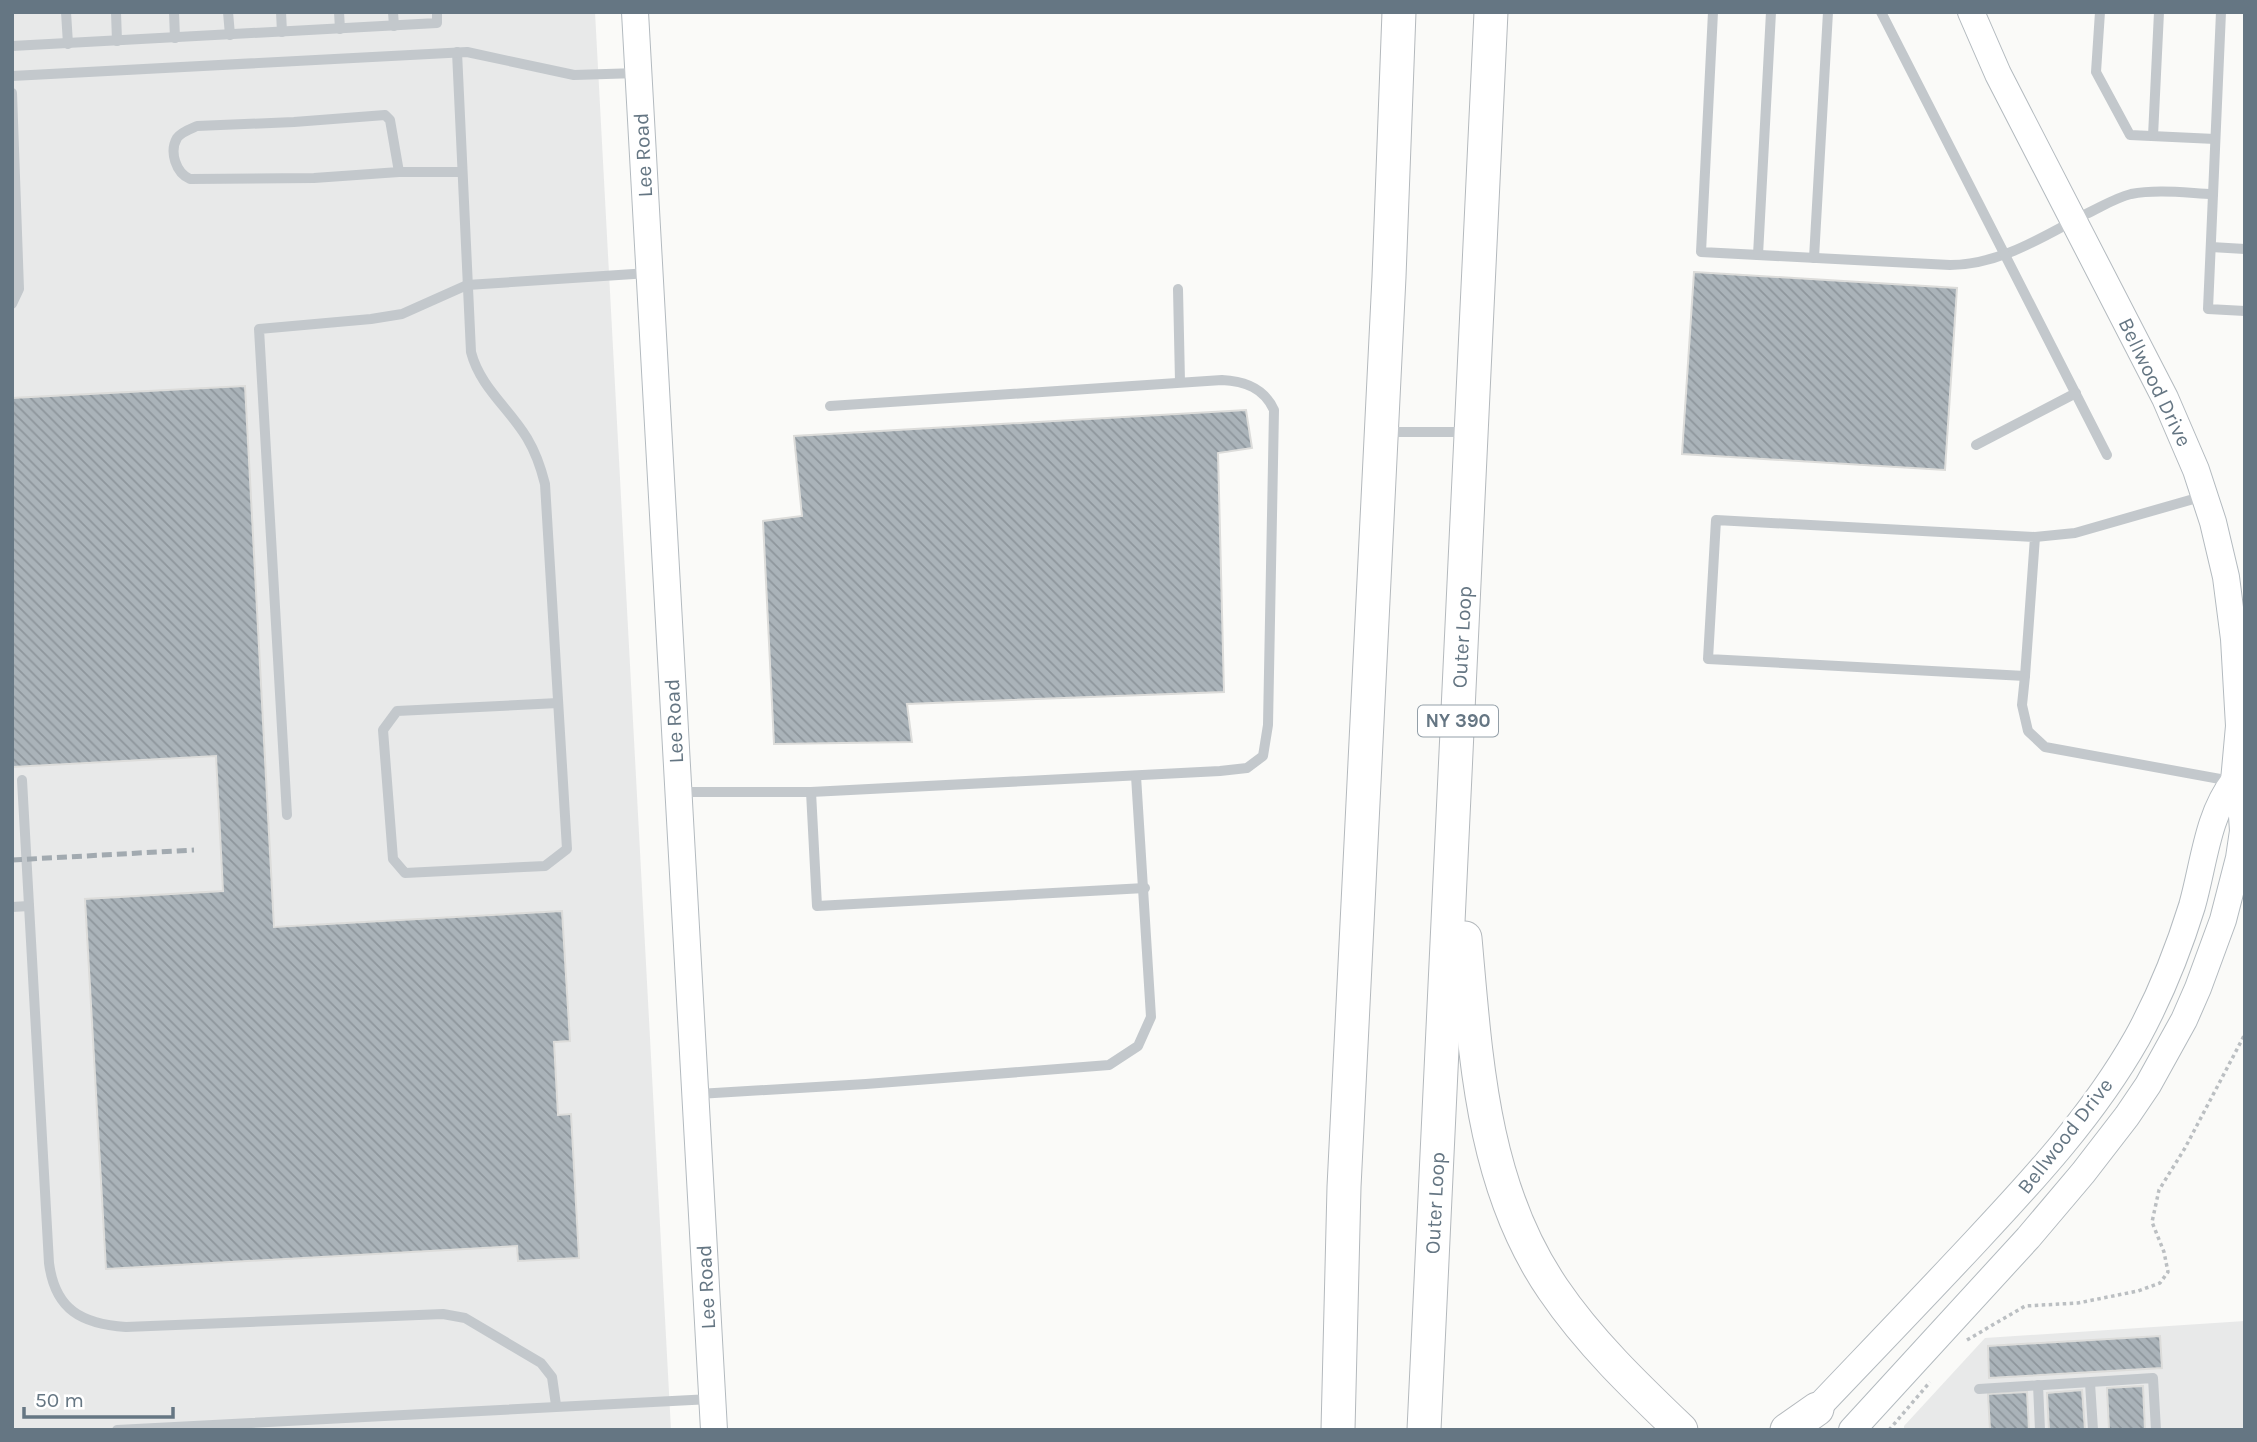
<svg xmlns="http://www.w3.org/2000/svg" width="2257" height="1442" font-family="Karla,sans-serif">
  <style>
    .built { fill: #e8e9e9 }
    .building { fill: url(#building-back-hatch); stroke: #dcdcda; stroke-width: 2 }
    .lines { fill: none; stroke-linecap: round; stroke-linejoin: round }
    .secondary-casing { stroke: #b3babf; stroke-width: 28 }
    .highway-casing { stroke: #b4b9bd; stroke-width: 35 }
    .path { stroke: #bbbfc2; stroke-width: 3.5; stroke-dasharray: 3.5 3.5; stroke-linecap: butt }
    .lane { stroke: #c3c8cc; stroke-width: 10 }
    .secondary { stroke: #fff; stroke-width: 26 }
    .highway { stroke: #fff; stroke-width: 33 }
    .rail { stroke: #a2aab0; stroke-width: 5; stroke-dasharray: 10 5; stroke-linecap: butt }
    .labels { text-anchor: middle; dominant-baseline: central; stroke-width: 7; stroke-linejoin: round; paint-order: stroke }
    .shield { fill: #fff; stroke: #939fa8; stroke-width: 2 }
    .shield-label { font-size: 19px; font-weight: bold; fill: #657683 }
    .street-label { font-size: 21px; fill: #657683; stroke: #fff }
  </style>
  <defs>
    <pattern id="building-back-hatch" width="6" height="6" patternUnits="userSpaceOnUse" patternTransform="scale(1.75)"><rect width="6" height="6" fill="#aab3b9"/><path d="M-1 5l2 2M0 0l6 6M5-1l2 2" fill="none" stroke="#8e969c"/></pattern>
  </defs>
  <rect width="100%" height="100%" fill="#fafaf8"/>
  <g class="built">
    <path d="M12,12H595L671,1430H12Z"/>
    <path d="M2245,1321V1430H1904V1426L1985,1338Z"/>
  </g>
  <g class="building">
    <path d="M1694,272L1957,288L1945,470L1682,454Z"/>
    <path d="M245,386L274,927L562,911L570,1041L554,1042L558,1115L571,1114L579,1258L518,1261L517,1246L106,1269L85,899L223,891L216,756L12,767V398Z"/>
    <path d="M1246,410L1252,448L1218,453L1224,692L907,704L912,742L774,744L763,521L802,516L794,436Z"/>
    <path d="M2160,1336L2162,1368L1989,1378L1988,1346Z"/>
    <path d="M2143,1386L2145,1430H2109L2107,1388Z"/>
    <path d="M2082,1390L2085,1430H2049L2047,1393Z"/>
    <path d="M2027,1392L2029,1430H1990L1988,1394Z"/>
  </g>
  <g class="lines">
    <g class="secondary-casing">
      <g id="secondary">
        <path d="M635,12L714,1430"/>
        <path d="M1804,1422C1861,1362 1919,1302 1976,1241C2035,1178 2094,1114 2137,1038C2160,996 2178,951 2192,906C2204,864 2207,816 2234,781"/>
        <path d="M1852,1430L2028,1238L2083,1173L2127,1116L2148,1085L2184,1020L2198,988L2223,920L2239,858L2243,831L2241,801L2234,781L2239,726L2234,639L2226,577L2213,522L2196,470L2165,398L1998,74L1971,12"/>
      </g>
    </g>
    <g class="highway-casing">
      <g id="highway">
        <path d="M1465,938C1476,1059 1482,1185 1553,1289C1589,1342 1635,1386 1681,1430"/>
        <path d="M1338,1430L1344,1187L1389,277L1399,12"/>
        <path d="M1424,1430L1491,12"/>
        <path d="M1787,1430L1817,1409"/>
      </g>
    </g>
    <g class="path">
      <path d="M1967,1340L2025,1306L2078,1303L2138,1291L2160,1283L2168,1272L2164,1252L2152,1222L2159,1190L2185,1148L2245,1034"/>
      <path d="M1889,1430L1930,1382"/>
    </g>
    <g class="lane">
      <path d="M66,12L68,44"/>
      <path d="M116,12L117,41"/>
      <path d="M174,12L175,38"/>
      <path d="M228,12L230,35"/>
      <path d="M281,12L282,32"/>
      <path d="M339,12L340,29"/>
      <path d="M393,12L394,26"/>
      <path d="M1713,12L1701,252L1950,265C2000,265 2044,236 2086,214C2101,207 2115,198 2131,194C2157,189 2187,193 2213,194"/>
      <path d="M1881,12L2107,455"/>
      <path d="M2100,12L2096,72L2130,135L2215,139"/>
      <path d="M2221,12L2208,309L2245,311"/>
      <path d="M12,46L437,23V12"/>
      <path d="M457,52L471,352C480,387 509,408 527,438C536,453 541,468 545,484L567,849L545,866L405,873L393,859L383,730L397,711L558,703"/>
      <path d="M12,76L467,52L574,75L638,73"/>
      <path d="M12,93L19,289L12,304"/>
      <path d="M2153,136L2159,12"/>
      <path d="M399,172L314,178L190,179C176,173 169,152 177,138C181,132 190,129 197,126L294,122L385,115L390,120L399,172H462"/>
      <path d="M2211,247L2245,249"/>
      <path d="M1758,255L1771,12"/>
      <path d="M1814,258L1828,12"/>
      <path d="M1178,289L1180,382"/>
      <path d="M1386,432H1465"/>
      <path d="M1976,445L2076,393"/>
      <path d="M1716,520L2035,537L2025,676L1708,659Z"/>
      <path d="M2035,537L2075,533L2204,496"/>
      <path d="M2025,676L2022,705L2028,731L2045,747L2231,781"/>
      <path d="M22,780L49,1263C55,1310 82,1324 126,1327L443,1314L465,1318L541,1363L552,1377L556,1405"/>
      <path d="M679,792H811L1220,771L1247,768L1263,756L1268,725L1274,410C1264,388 1245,381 1222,380L830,406"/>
      <path d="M811,792L817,906L1145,888"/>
      <path d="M287,815L259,329L371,319L402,314L467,285L649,273"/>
      <path d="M12,907L29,906"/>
      <path d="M698,1094L866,1084L1109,1065L1138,1046L1151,1017L1136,776"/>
      <path d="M2090,1383L2093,1430"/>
      <path d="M2038,1385L2040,1430"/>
      <path d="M1979,1389L2153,1378L2156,1430"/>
      <path d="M117,1430L711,1399"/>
    </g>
    <use href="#secondary" class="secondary"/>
    <use href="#highway" class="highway"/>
    <path class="rail" d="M12,860L194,850"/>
  </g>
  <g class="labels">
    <rect class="shield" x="1418" y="705.5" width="80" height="31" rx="5"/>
    <g class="shield-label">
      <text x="1458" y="721">NY 390</text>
    </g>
    <g class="street-label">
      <text transform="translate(643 155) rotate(-93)">Lee Road</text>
      <text transform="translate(2155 382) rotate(64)">Bellwood Drive</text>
      <text transform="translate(1462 637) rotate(-87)">Outer Loop</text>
      <text transform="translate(674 721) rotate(-93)">Lee Road</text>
      <text transform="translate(2065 1136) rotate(-52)">Bellwood Drive</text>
      <text transform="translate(1435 1203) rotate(-87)">Outer Loop</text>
      <text transform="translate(706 1287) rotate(-93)">Lee Road</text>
    </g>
  </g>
  <rect width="2257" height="1442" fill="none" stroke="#657683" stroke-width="28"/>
  <path d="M24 1407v10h149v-10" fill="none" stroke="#657683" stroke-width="3.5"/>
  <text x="35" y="1407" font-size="21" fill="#657683" stroke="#ffffff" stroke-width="5" paint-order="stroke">50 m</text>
</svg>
